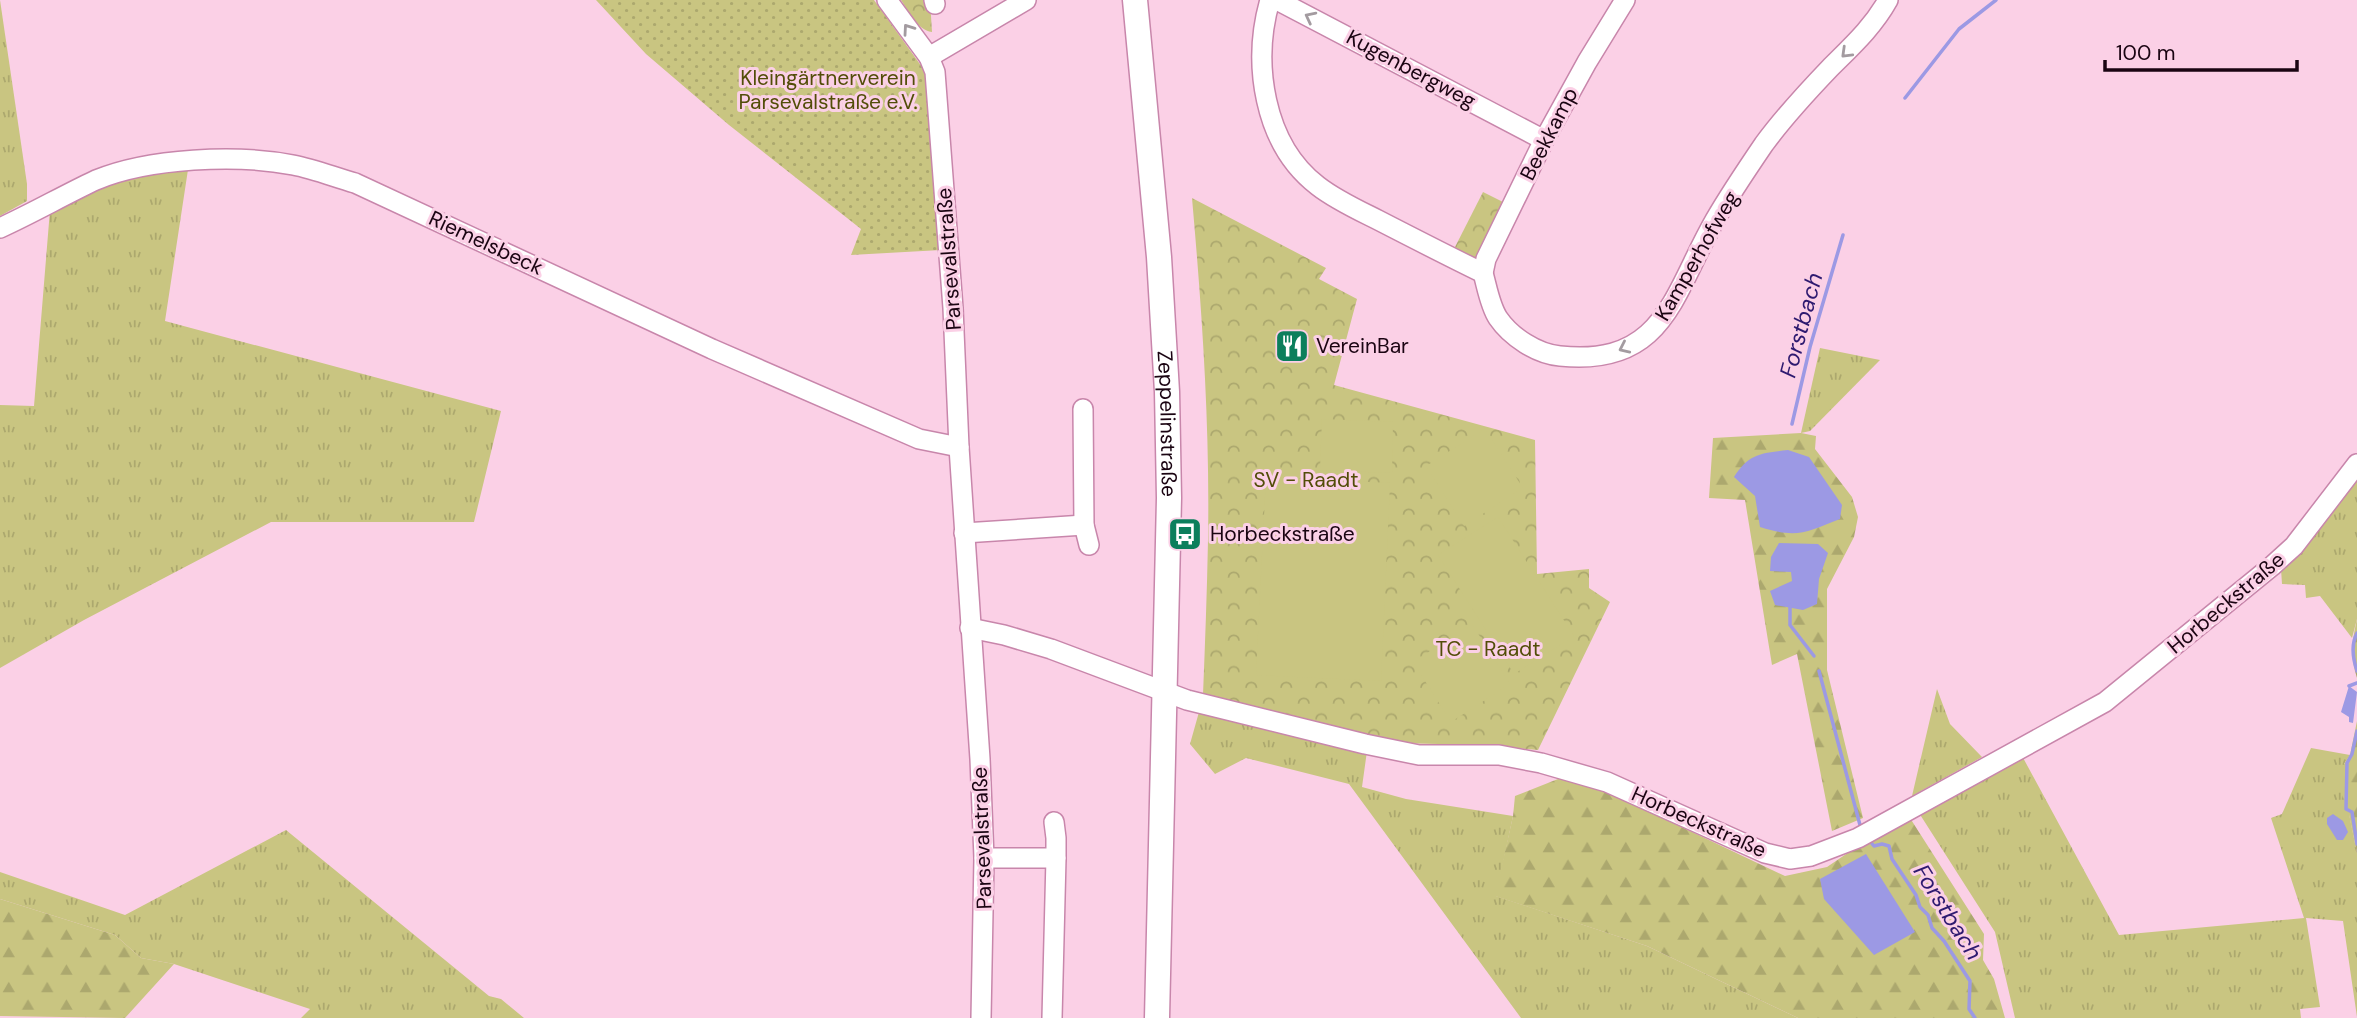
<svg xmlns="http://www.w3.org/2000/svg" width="2357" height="1018" font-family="'DM Sans',sans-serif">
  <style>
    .grass { fill: url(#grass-tufts) }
    .forest { fill: url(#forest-firs) }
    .park { fill: url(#park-crowns) }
    .garden { fill: url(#garden-dots) }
    .pitch { fill: #c9c581 }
    .water { fill: #9c99e4 }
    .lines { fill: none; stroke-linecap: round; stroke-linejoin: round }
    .stream { stroke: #9c99e4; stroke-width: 3.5 }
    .minor-casing { stroke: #c886ab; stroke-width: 22 }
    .major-casing { stroke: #c886ab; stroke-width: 27 }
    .minor { stroke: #fff; stroke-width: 19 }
    .major { stroke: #fff; stroke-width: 24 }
    .oneway { stroke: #a39ba0 }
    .labels { text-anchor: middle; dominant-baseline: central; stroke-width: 6; stroke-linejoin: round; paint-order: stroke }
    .street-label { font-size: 21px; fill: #1a0412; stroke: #fbd0e6 }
    .park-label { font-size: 21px; fill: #524d08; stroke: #fbd0e6 }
    .poi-label { font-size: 21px; fill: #1a0412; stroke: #fbd0e6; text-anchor: start }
    .water-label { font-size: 23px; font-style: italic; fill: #2e1a70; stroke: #fbd0e6 }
  </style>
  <defs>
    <pattern id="grass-tufts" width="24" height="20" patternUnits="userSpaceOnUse" patternTransform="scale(1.75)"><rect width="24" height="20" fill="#c9c581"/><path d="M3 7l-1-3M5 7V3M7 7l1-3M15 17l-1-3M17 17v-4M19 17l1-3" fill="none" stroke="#aca86e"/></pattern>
    <pattern id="forest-firs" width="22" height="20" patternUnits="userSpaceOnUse" patternTransform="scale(1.75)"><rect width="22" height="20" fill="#c9c581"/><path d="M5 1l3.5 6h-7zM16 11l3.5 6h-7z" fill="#aca86e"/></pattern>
    <pattern id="park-crowns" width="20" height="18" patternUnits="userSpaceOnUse" patternTransform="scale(1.75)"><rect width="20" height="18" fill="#c9c581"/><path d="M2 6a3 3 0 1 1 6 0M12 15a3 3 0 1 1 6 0" fill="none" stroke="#aca86e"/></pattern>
    <pattern id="garden-dots" width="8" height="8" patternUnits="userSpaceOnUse" patternTransform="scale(1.75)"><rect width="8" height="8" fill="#c9c581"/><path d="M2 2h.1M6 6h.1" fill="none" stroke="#aca86e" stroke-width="1.8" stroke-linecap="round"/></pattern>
  </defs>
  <rect width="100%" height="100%" fill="#fbd0e6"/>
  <g class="grass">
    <path d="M0,0L27,184V201L0,216Z"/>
    <path d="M189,163L165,321L501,411L474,522H271L84,620L0,668V405L34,406L50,210L97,184Z"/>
    <path d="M1820,348L1880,360L1810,431L1801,433Z"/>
    <path d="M2357,475V619L2352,638L2320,596L2306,598L2305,585L2282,584L2281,569Z"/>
    <path d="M1937,689L1950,724L1982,757L1912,796Z"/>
    <path d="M1199,712L1367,751L1362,787L1406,799L1513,816L1496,896L1647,946L1798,1018H1521L1349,784L1246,758L1215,774L1190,744Z"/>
    <path d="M2311,748L2350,755L2344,764L2349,814L2357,853V1017L2343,921L2306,918L2320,1007L2300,1009L2301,1018H2015L1995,932L1919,813L2021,754L2119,935L2304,918L2271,818L2282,814Z"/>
    <path d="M286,830L489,996L501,999L524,1018H301L310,1009L174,964L141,958L115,935L0,899V872L125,915Z"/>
  </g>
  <g class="forest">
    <path d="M1801,433L1816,436L1815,449L1852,497L1858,517L1854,537L1827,589V670L1863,818L1832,831L1797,654L1772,665L1745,500L1709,498L1713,438Z"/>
    <path d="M2357,619V678C2350,657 2352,640 2357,619Z"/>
    <path d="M2357,721V853L2349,815L2341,812L2344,764L2350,755Z"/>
    <path d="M1563,777L1610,793L1785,876L1827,867L1864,842L1910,818L1984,934L1983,960L1994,979L2005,1018H1798L1647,946L1495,896L1513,816L1515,796Z"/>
    <path d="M0,899L115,935L141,958L174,964L125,1018L0,1016Z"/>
  </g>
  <g class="park">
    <path d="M901,0H930L932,32C917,30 909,12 901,0Z"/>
    <path d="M1483,192L1505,203L1475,260L1454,249Z"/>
    <path d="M1192,198L1326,268L1319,279L1357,299L1334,385L1535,440L1537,574L1589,569V588L1610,602L1538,750L1481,745L1395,743L1203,695C1205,644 1207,592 1208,540C1210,426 1202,311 1192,198Z"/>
  </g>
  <path class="garden" d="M596,0H874L927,74L941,250L851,255L861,229L729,125L646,54Z"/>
  <g class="pitch">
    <path d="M1322,419L1393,422L1392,473L1320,470Z"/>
    <path d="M1485,429L1523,488L1464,526L1426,466Z"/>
    <path d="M1266,477L1390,483L1381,681L1256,675Z"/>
    <path d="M1498,517L1574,636L1514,674L1438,555Z"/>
    <path d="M1472,624L1510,684L1451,722L1413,662Z"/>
  </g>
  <g class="water">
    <path d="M1788,450L1809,457L1842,505L1840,519C1806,532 1798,539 1760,527L1755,496L1734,477C1749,453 1762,453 1788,450Z"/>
    <path d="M1779,543L1818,544L1828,553L1819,579L1817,604L1803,610L1775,605L1770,591L1792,581L1791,572L1770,571L1771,557Z"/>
    <path d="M2349,686L2357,692L2353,723L2349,722V717L2341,712Z"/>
    <path d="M2333,814L2343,821L2348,832L2343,840H2337L2327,824V818Z"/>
    <path d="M1866,854L1915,932L1874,955L1824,899L1820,879Z"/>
  </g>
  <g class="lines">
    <g class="stream">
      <path d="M1905,98L1959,29L1996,0"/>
      <path d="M1792,424L1810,347L1843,235"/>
      <path d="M1790,605V625L1814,656"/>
      <path d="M2357,633C2351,644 2353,659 2357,671"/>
      <path d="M1819,671L1860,825"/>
      <path d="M2349,686L2357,683"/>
      <path d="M2357,731L2352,754L2347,763L2346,809L2352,812L2357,844"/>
      <path d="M1869,840L1874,846L1882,844L1889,846L1892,859L1916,895L1920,907L1928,915L1932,928L1944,941L1970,981L1969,1009L1975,1018"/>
    </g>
    <g class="minor-casing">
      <g id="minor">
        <path d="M887,0L929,57L935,72L953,308L959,447L980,759L984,858L981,1018"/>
        <path d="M934,0L935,4"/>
        <path d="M1270,0C1252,62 1263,144 1318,186C1336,200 1358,210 1378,220C1413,238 1448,256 1483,273C1487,287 1490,306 1498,318C1511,337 1537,354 1560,356C1665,367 1673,293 1715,220C1730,194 1747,169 1764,144C1784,117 1807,92 1830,68C1852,46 1873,27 1888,0"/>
        <path d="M1277,0L1544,140"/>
        <path d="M929,57L1026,0"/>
        <path d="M0,228C33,213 64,195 96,180C149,158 237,154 293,165C314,169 334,177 355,183L712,349L919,439L959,447"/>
        <path d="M1483,273L1486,259L1544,140L1587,62L1625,0"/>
        <path d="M1083,409L1084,525L1089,545"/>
        <path d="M964,533L1084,525"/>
        <path d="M970,628L1004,635L1051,649L1187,700L1365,744L1419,755H1499L1541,763L1607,782L1765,853L1790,859L1811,856L1858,838L2105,702L2272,566L2294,546L2357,464"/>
        <path d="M1054,822L1056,838V858"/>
        <path d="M984,858H1056L1052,1018"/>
      </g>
    </g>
    <g class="major-casing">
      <g id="major">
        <path id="s1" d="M1135,0L1159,257L1167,392L1169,498L1157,1018"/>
      </g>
    </g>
    <use href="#minor" class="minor"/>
    <use href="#major" class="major"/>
  </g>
  <defs><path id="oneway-chevron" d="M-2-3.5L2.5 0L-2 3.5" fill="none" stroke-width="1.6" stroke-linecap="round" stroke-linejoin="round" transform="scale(1.75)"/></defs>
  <g class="oneway">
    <use href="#oneway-chevron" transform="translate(1310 17) rotate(-153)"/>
    <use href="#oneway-chevron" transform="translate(908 29) rotate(-125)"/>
    <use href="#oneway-chevron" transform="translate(1846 53) rotate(136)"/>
    <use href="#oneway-chevron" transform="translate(1624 348) rotate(155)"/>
  </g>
  <defs>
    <g id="restaurant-square" transform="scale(1.75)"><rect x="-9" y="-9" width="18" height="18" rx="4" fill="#0c7f5c" stroke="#fbd0e6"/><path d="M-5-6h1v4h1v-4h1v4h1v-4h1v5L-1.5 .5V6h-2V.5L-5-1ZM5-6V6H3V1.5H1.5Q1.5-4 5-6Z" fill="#fff"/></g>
    <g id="bus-square" transform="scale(1.75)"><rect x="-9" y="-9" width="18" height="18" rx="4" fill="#0c7f5c" stroke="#fbd0e6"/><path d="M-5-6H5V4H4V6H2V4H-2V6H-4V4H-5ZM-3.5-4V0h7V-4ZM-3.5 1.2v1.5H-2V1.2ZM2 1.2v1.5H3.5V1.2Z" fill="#fff"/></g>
  </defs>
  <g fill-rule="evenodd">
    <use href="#restaurant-square" x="1292" y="346"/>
    <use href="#bus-square" x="1185" y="534"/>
  </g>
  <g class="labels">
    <g class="street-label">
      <text transform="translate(1411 69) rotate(28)">Kugenbergweg</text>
      <text transform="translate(1549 134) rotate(-63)">Beekkamp</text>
      <text transform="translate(486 243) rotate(25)">Riemelsbeck</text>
      <text transform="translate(1697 256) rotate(-60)">Kamperhofweg</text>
      <text transform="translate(949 259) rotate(-94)">Parsevalstraße</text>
      <text stroke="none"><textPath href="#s1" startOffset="425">Zeppelinstraße</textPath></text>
      <text transform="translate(2226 603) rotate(-40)">Horbeckstraße</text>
      <text transform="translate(1699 822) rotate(24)">Horbeckstraße</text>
      <text transform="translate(982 838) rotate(-92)">Parsevalstraße</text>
    </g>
    <g class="park-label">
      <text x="828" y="78">Kleingärtnerverein<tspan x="828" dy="24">Parsevalstraße e.V.</tspan></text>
      <text x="1306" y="480">SV - Raadt</text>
      <text x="1488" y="649">TC - Raadt</text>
    </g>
    <g class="poi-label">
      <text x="1316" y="346">VereinBar</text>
      <text x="1210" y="534">Horbeckstraße</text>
    </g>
    <g class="water-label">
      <text transform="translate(1801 325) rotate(-75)">Forstbach</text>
      <text transform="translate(1948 912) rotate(58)">Forstbach</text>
    </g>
  </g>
  <path d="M2105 60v10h192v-10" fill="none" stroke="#1a0412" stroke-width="3.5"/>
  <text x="2116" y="60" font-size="21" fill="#1a0412" stroke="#fbd0e6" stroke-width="5" paint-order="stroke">100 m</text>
</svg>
